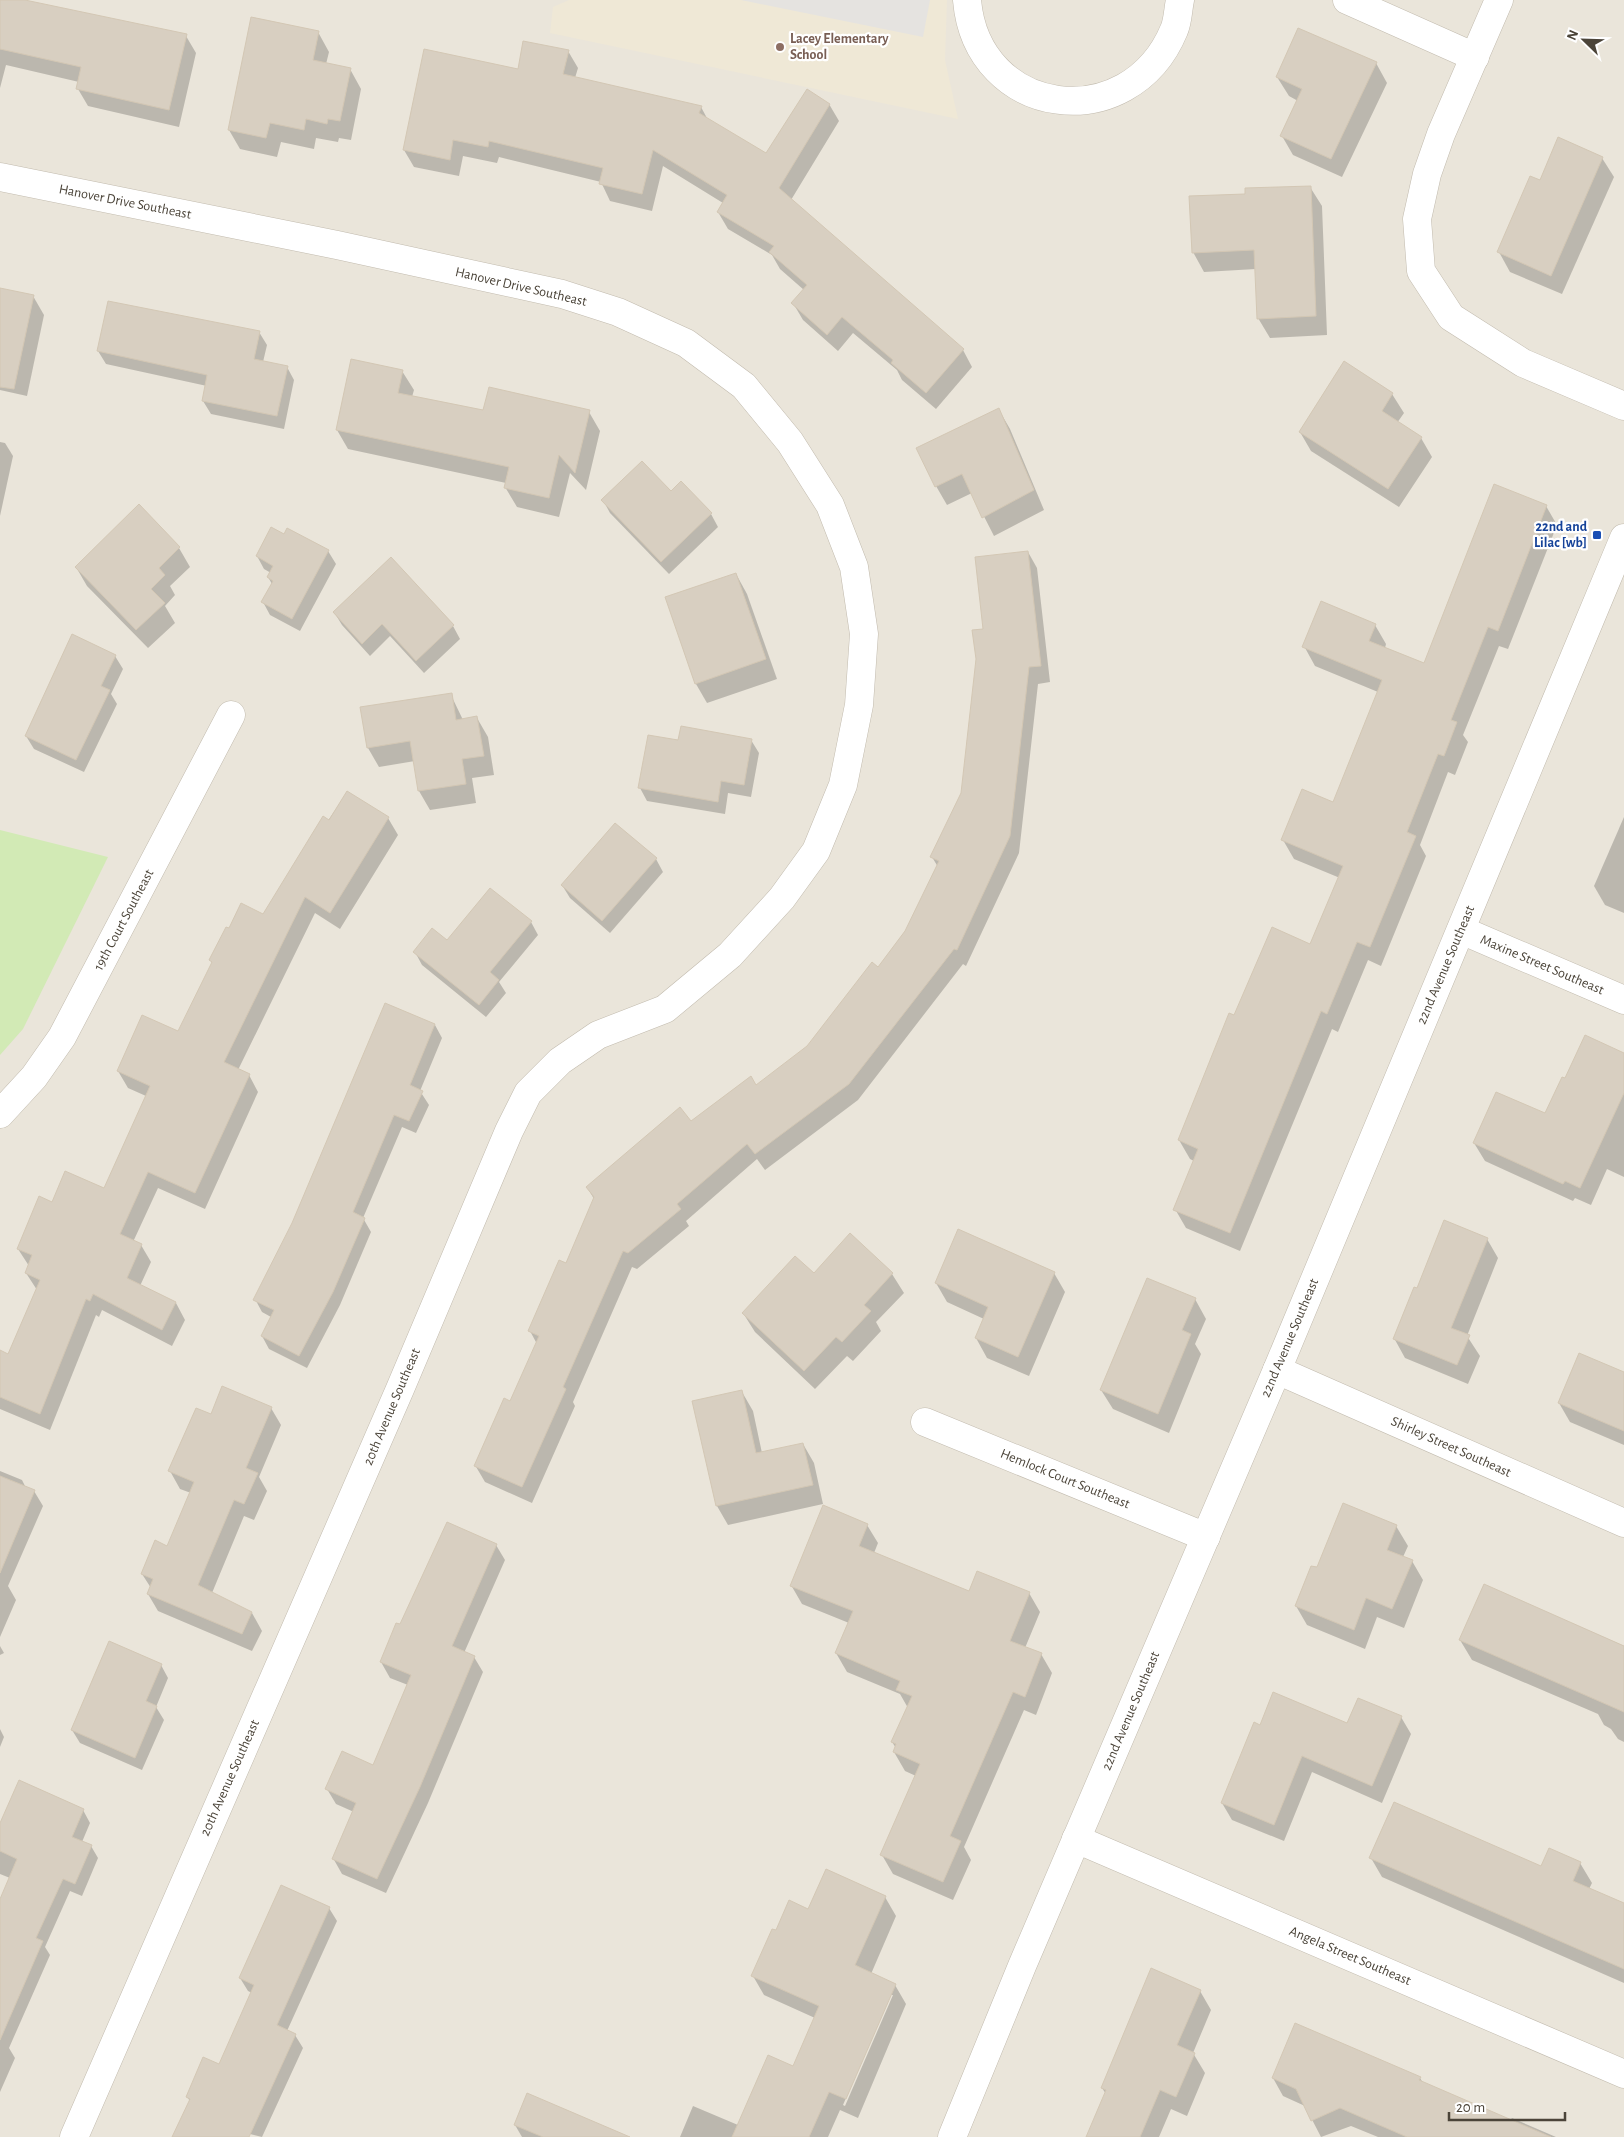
<svg xmlns="http://www.w3.org/2000/svg" width="1624" height="2137" font-family="'Alegreya Sans',sans-serif">
  <style>
    .residential { fill: #eae5da }
    .education { fill: #efe8d6 }
    .green { fill: #d2eab5 }
    .parking { fill: #e5e3e0 }
    .shadow { fill: #0003; fill-rule: evenodd }
    .building { fill: #d8cfc1; stroke: #d3c7b4 }
    .lines { fill: none; stroke-linecap: round; stroke-linejoin: round }
    .minor-casing { stroke: #c2bbae; stroke-width: 29 }
    .minor { stroke: #fff; stroke-width: 28 }
    .education-dot { fill: #8d6e63; stroke: #fff; stroke-width: 2 }
    .transit-dot { fill: #1a4fb4; stroke: #fff; stroke-width: 2 }
    .labels { text-anchor: middle; dominant-baseline: central; stroke-width: 4.5; stroke-linejoin: round; paint-order: stroke }
    .education-label { font-size: 14px; font-weight: bold; fill: #785e54; stroke: #fff; text-anchor: start }
    .street-label { font-size: 14px; fill: #4b4439; stroke: #fff }
    .transit-label { font-size: 14px; font-weight: bold; fill: #164399; stroke: #fff; text-anchor: end }
  </style>
  <rect width="100%" height="100%" fill="#f6f3ec"/>
  <rect class="residential" x="0" y="0" width="1624" height="2137"/>
  <path class="education" d="M569,0H947L945,60L958,119L550,33L553,7Z"/>
  <path class="green" d="M0,830L108,857L23,1029L0,1055Z"/>
  <path class="parking" d="M741,0H930L923,37Z"/>
  <g class="shadow">
    <path d="M0,0H17L186,36L196,53L179,127L88,106L78,89L79,82L6,65L0,88Z"/>
    <path d="M318,32L329,52L326,64L350,69L361,89L351,140L339,138L338,142L316,138L314,149L281,142L277,157L240,149L229,130Z"/>
    <path d="M568,51L578,68L575,78L701,107L708,120L766,155L829,104L839,121L791,200L963,350L972,367L936,409L902,380L897,370L853,333L838,351L803,320L793,303L804,290L780,269L772,255L728,229L718,212L723,203L663,166L652,211L610,201L601,182L499,157L497,163L463,156L459,176L414,167L404,150L519,70Z"/>
    <path d="M1376,63L1387,83L1342,177L1293,155L1282,136L1298,101L1289,96L1277,77Z"/>
    <path d="M1602,158L1614,177L1562,294L1510,272L1499,252L1540,181Z"/>
    <path d="M1310,187L1322,206L1327,335L1270,338L1258,318L1256,269L1204,272L1193,252L1247,195Z"/>
    <path d="M0,289L33,296L44,315L27,396L0,390Z"/>
    <path d="M259,332L267,345L263,362L287,367L294,380L284,429L211,414L203,401L207,386L106,364L98,351Z"/>
    <path d="M402,371L414,390L412,397L484,412H589L600,431L586,490L570,473L559,517L517,507L505,487L506,483L348,449L337,430Z"/>
    <path d="M1392,394L1404,413L1397,423L1421,438L1432,457L1399,507L1311,451L1300,432Z"/>
    <path d="M999,410L1010,429L1044,510L994,536L972,493L947,505L936,486Z"/>
    <path d="M0,442L5,443L13,456L0,516Z"/>
    <path d="M671,493L711,514L718,527L669,574L610,513L603,500Z"/>
    <path d="M1546,506L1557,525L1508,649L1499,646L1463,735L1468,742L1455,775L1448,772L1420,845L1426,856L1381,966L1368,960L1338,1032L1332,1029L1240,1251L1186,1228L1175,1209L1194,1161L1190,1159L1179,1140L1235,1017L1311,945L1340,878L1294,859L1283,840L1334,803L1378,692L1315,666L1304,646L1375,625L1386,644L1385,648L1425,665Z"/>
    <path d="M288,530L328,551L336,564L300,631L270,615L263,602L272,584L268,577L271,573L264,569L257,556L285,535Z"/>
    <path d="M179,548L190,567L170,586L175,595L165,606L175,623L148,648L87,586L76,567Z"/>
    <path d="M1028,552L1037,568L1050,682L1038,684L1019,853L966,966L963,964L858,1100L765,1170L757,1159L686,1221L689,1226L637,1269L632,1267L573,1402L575,1406L532,1503L485,1482L475,1465L511,1402L537,1344L530,1331L567,1265L594,1199L587,1187L691,1122L756,1086L808,1047L878,969L907,932L938,867L932,857L962,793L985,630Z"/>
    <path d="M391,559L453,626L460,639L424,673L390,636L370,656L342,625L334,612Z"/>
    <path d="M736,574L747,594L777,679L707,703L696,684L666,598Z"/>
    <path d="M115,656L123,669L111,694L117,704L84,772L34,749L26,736Z"/>
    <path d="M451,695L463,720L477,718L488,737L494,775L472,778L476,803L430,810L419,791L415,761L379,767L368,748Z"/>
    <path d="M751,740L759,753L751,797L728,793L725,814L647,801L640,788L679,742Z"/>
    <path d="M347,793L388,818L398,835L340,929L315,913L238,1070L249,1075L258,1092L205,1209L158,1188L133,1242L141,1245L151,1262L140,1286L176,1303L185,1320L172,1346L102,1310L99,1317L96,1315L50,1430L0,1409V1352L9,1356L37,1290L26,1273L29,1266L18,1249L53,1203L105,1189L146,1096L128,1088L118,1071L178,1033L212,964L211,960L230,930L263,915Z"/>
    <path d="M1624,817V913L1605,905L1594,886Z"/>
    <path d="M656,859L663,872L610,933L570,898L562,885Z"/>
    <path d="M531,922L538,935L499,982L506,993L486,1017L422,965L415,952Z"/>
    <path d="M386,1005L435,1025L442,1038L420,1091L429,1105L416,1133L402,1127L363,1218L371,1232L340,1305L307,1368L269,1349L262,1336L271,1317L262,1312L255,1299L293,1223Z"/>
    <path d="M1624,1055V1177L1607,1169L1591,1205L1575,1198L1573,1201L1485,1161L1474,1143L1546,1115L1566,1080Z"/>
    <path d="M850,1235L892,1274L904,1293L876,1322L881,1331L853,1361L847,1356L815,1389L755,1332L743,1313L814,1275Z"/>
    <path d="M1487,1239L1498,1258L1467,1336L1480,1356L1468,1384L1405,1358L1394,1338L1418,1290Z"/>
    <path d="M1054,1273L1065,1292L1029,1376L987,1358L976,1338L984,1319L947,1302L936,1283Z"/>
    <path d="M1195,1299L1206,1319L1195,1344L1201,1354L1169,1433L1113,1409L1101,1390Z"/>
    <path d="M1624,1373V1445L1570,1422L1559,1403Z"/>
    <path d="M742,1392L753,1411L762,1453L803,1444L814,1463L823,1504L728,1525L717,1506Z"/>
    <path d="M271,1408L281,1425L259,1477L267,1491L254,1520L244,1516L212,1593L252,1613L262,1631L252,1651L158,1611L148,1594L151,1588L142,1574L168,1547L191,1493L180,1489L170,1471L211,1416Z"/>
    <path d="M0,1471L22,1480L26,1488L34,1491L43,1506L8,1586L16,1600L0,1637Z"/>
    <path d="M1343,1505L1396,1526L1408,1546L1403,1557L1412,1561L1423,1580L1404,1628L1377,1617L1365,1649L1307,1625L1296,1606L1317,1569Z"/>
    <path d="M867,1525L878,1543L874,1553L969,1592L1029,1593L1040,1612L1025,1648L1041,1654L1052,1673L1036,1715L1024,1710L964,1847L971,1860L953,1900L893,1874L882,1855L916,1776L905,1771L894,1752L896,1748L892,1742L908,1708L900,1694L847,1672L836,1653L849,1623L802,1604L791,1585Z"/>
    <path d="M496,1545L505,1560L464,1653L474,1657L483,1672L428,1803L386,1893L342,1874L333,1858L354,1812L336,1804L327,1789L374,1767L408,1685L390,1678L381,1662L400,1626Z"/>
    <path d="M1484,1585L1624,1646V1742L1618,1739L1611,1729L1604,1725L1598,1714L1472,1660L1460,1640Z"/>
    <path d="M0,1646L4,1653L0,1655Z"/>
    <path d="M161,1665L168,1678L156,1707L164,1720L142,1770L80,1743L72,1730Z"/>
    <path d="M1401,1717L1411,1734L1382,1803L1312,1772L1284,1841L1232,1820L1222,1803L1260,1726L1348,1724Z"/>
    <path d="M0,1729L4,1737L0,1747Z"/>
    <path d="M83,1810L90,1823L82,1842L91,1846L98,1858L82,1896L70,1891L45,1947L50,1955L9,2048L15,2058L0,2092V1902L10,1878L0,1874V1826Z"/>
    <path d="M1371,1858L1542,1867L1580,1863L1592,1883L1589,1889L1624,1904V1983L1382,1877Z"/>
    <path d="M885,1897L896,1916L871,1974L895,1985L906,2004L858,2118L840,2110L828,2137H680L693,2106L738,2125L794,2068L815,2018L764,1995L753,1976L776,1932L809,1910ZM890,1995H893L845,2106L843,2105Z"/>
    <path d="M329,1908L337,1921L287,2031L295,2035L303,2048L262,2137L246,2133L244,2137H174L190,2101L187,2097L220,2066L252,1993L248,1991L240,1978Z"/>
    <path d="M1200,1991L1211,2010L1193,2053L1205,2073L1187,2116L1171,2109L1159,2137H1087L1106,2094L1102,2088Z"/>
    <path d="M1273,2078H1420L1423,2083L1510,2121L1512,2118L1556,2137H1378L1351,2126L1321,2137L1305,2106L1283,2096Z"/>
    <path d="M515,2125L604,2137H522Z"/>
  </g>
  <g class="building">
    <path d="M0,0H25L187,34L169,110L76,89L81,67L0,49Z"/>
    <path d="M251,17L319,31L313,60L351,68L340,121L328,119L327,124L306,119L304,130L270,123L266,138L228,130Z"/>
    <path d="M1298,28L1377,62L1331,159L1280,136L1302,89L1276,77Z"/>
    <path d="M523,41L569,50L563,74L702,106L699,113L766,153L807,89L830,104L779,188L964,349L926,393L891,363L893,360L842,317L827,335L791,303L807,285L769,252L774,246L717,212L727,195L653,150L642,194L599,184L603,168L489,141L488,147L453,140L450,160L403,150L424,49L518,69Z"/>
    <path d="M1558,137L1603,157L1551,276L1497,252L1530,176L1540,180Z"/>
    <path d="M1311,186L1316,316L1257,319L1254,250L1192,253L1189,196L1245,194V188Z"/>
    <path d="M0,288L34,295L14,389L0,387Z"/>
    <path d="M108,301L260,331L254,359L288,366L277,416L202,401L207,375L97,351Z"/>
    <path d="M351,359L403,370L398,393L483,410L489,387L590,410L575,473L559,455L549,498L504,488L509,467L336,430Z"/>
    <path d="M1344,361L1393,393L1382,411L1422,437L1388,489L1299,432Z"/>
    <path d="M999,408L1034,490L982,518L962,474L935,487L916,448Z"/>
    <path d="M642,461L671,491L681,481L712,513L661,562L601,500Z"/>
    <path d="M1494,484L1547,505L1498,631L1488,627L1451,720L1457,722L1444,756L1438,754L1407,832L1416,836L1370,947L1357,942L1327,1014L1321,1011L1230,1233L1173,1210L1198,1149L1178,1140L1229,1013L1234,1015L1272,927L1310,944L1343,866L1281,840L1302,789L1333,802L1382,680L1302,647L1321,601L1376,624L1369,641L1424,663Z"/>
    <path d="M139,504L180,547L159,568L165,575L151,589L165,603L136,630L75,567Z"/>
    <path d="M271,527L284,534L287,528L329,550L292,619L261,602L273,581L267,577L273,566L256,556Z"/>
    <path d="M1028,551L1041,666L1029,667L1010,836L957,950L954,949L849,1084L755,1154L747,1144L677,1204L681,1209L628,1253L623,1251L563,1387L566,1389L522,1487L474,1466L504,1398L510,1401L539,1336L528,1331L559,1260L566,1263L594,1197L586,1187L680,1107L691,1121L751,1076L756,1085L807,1046L872,962L878,967L905,931L939,861L930,857L961,793L976,659L972,630L983,629L975,557Z"/>
    <path d="M391,557L454,625L416,661L382,624L362,644L333,612Z"/>
    <path d="M736,573L766,659L695,684L665,597Z"/>
    <path d="M72,634L116,655L101,686L110,690L76,760L25,736Z"/>
    <path d="M452,693L456,720L477,716L484,756L462,759L466,784L418,791L410,741L367,748L360,707Z"/>
    <path d="M681,726L752,739L744,785L721,781L718,802L638,788L648,735L678,740Z"/>
    <path d="M347,791L389,817L330,913L305,897L224,1062L250,1074L195,1193L148,1172L120,1234L142,1244L127,1278L176,1302L162,1330L93,1294L90,1301L86,1299L40,1414L0,1397V1350L8,1354L40,1280L25,1273L32,1255L17,1249L39,1196L52,1202L65,1171L104,1188L150,1086L117,1071L142,1015L178,1031L212,962L209,960L226,927L229,928L241,903L263,914L323,816L329,820Z"/>
    <path d="M615,823L657,858L602,921L561,885Z"/>
    <path d="M490,888L532,921L490,972L499,980L479,1005L413,952L432,928L447,940Z"/>
    <path d="M385,1003L435,1024L410,1085L423,1091L409,1121L394,1115L353,1212L365,1218L333,1292L299,1356L261,1336L274,1310L253,1300L292,1223Z"/>
    <path d="M1585,1035L1624,1053V1093L1580,1188L1565,1181L1563,1184L1473,1143L1496,1092L1545,1113L1562,1077L1565,1078Z"/>
    <path d="M1444,1220L1488,1238L1451,1328L1470,1335L1457,1365L1393,1339L1414,1287L1417,1288Z"/>
    <path d="M958,1229L1055,1272L1018,1357L975,1338L988,1307L935,1283Z"/>
    <path d="M850,1233L893,1273L864,1305L871,1311L842,1342L836,1337L804,1371L742,1313L795,1256L814,1273Z"/>
    <path d="M1147,1278L1196,1298L1182,1330L1191,1334L1158,1414L1100,1390Z"/>
    <path d="M1579,1353L1624,1372V1431L1558,1403Z"/>
    <path d="M222,1386L272,1407L246,1468L258,1473L244,1504L234,1500L198,1585L252,1612L242,1634L147,1594L153,1579L141,1574L155,1540L167,1546L194,1482L168,1471L196,1408L211,1414Z"/>
    <path d="M742,1390L756,1453L803,1443L813,1485L716,1506L692,1401Z"/>
    <path d="M0,1476L35,1490L0,1573Z"/>
    <path d="M1343,1503L1397,1525L1387,1550L1413,1560L1392,1609L1366,1598L1354,1630L1295,1606L1311,1566L1317,1567Z"/>
    <path d="M823,1505L868,1524L859,1546L969,1591L977,1571L1030,1592L1010,1641L1042,1653L1025,1697L1013,1692L950,1836L961,1841L943,1882L880,1855L920,1764L893,1752L896,1744L891,1742L912,1696L896,1690L900,1681L835,1653L853,1611L790,1586Z"/>
    <path d="M447,1522L497,1544L452,1646L475,1656L420,1787L377,1879L332,1859L356,1803L325,1789L342,1751L373,1765L411,1675L380,1662L396,1623L400,1624Z"/>
    <path d="M1484,1584L1624,1646V1712L1459,1640Z"/>
    <path d="M109,1641L162,1664L146,1701L157,1706L135,1758L71,1730Z"/>
    <path d="M1273,1692L1347,1723L1358,1698L1402,1716L1372,1786L1302,1756L1274,1825L1221,1803L1254,1722L1260,1725Z"/>
    <path d="M19,1780L84,1809L72,1837L92,1845L75,1884L63,1879L36,1938L43,1941L0,2040V1899L17,1859L0,1851V1823Z"/>
    <path d="M1394,1802L1541,1866L1549,1848L1581,1862L1573,1881L1624,1903V1969L1369,1858Z"/>
    <path d="M826,1869L886,1896L855,1965L896,1984L846,2099L829,2092L809,2137H732L768,2055L793,2066L819,2006L751,1976L772,1929L776,1930L789,1900L808,1909Z"/>
    <path d="M281,1885L330,1907L277,2025L296,2034L249,2137H172L190,2099L186,2097L203,2057L219,2064L254,1985L239,1978Z"/>
    <path d="M1151,1968L1201,1990L1177,2045L1195,2053L1176,2097L1160,2090L1140,2137H1086L1106,2090L1101,2088Z"/>
    <path d="M1295,2023L1421,2077L1419,2080L1551,2137H1407L1340,2108L1311,2121L1296,2089L1272,2078Z"/>
    <path d="M527,2093L630,2137H543L514,2125Z"/>
  </g>
  <g class="lines">
    <g class="minor-casing">
      <g id="minor">
        <path d="M967,0C977,118 1129,138 1174,30C1178,21 1178,9 1180,0"/>
        <path d="M1347,0L1475,57"/>
        <path d="M1499,0L1441,134L1427,174L1417,219L1421,271L1451,317L1523,363L1624,406"/>
        <path d="M0,177L337,245L562,294L618,312L686,343L744,386L790,442L830,505L854,567L864,634L859,705L843,785L816,851L782,898L730,955L665,1009L598,1035L560,1061L528,1093L509,1131L400,1389L74,2137"/>
        <path d="M1461,930L1624,1000"/>
        <path d="M0,1114L34,1077L62,1037L231,715"/>
        <path d="M1277,1370L1624,1523"/>
        <path d="M925,1422L1206,1537"/>
        <path d="M1076,1839L1624,2074"/>
        <path d="M952,2137L1022,1966L1277,1370L1624,538"/>
      </g>
    </g>
    <use href="#minor" class="minor"/>
  </g>
  <circle class="education-dot" cx="780" cy="47" r="5"/>
  <rect class="transit-dot" x="1592" y="530" width="10" height="10" rx="2.5"/>
  <g class="labels">
    <g class="education-label">
      <text x="790" y="39">Lacey Elementary<tspan x="790" dy="16">School</tspan></text>
    </g>
    <g class="street-label">
      <text transform="translate(125 202) rotate(11)">Hanover Drive Southeast</text>
      <text transform="translate(521 287) rotate(13)">Hanover Drive Southeast</text>
      <text transform="translate(124 920) rotate(-62)">19th Court Southeast</text>
      <text transform="translate(1446 965) rotate(-67)">22nd Avenue Southeast</text>
      <text transform="translate(1542 965) rotate(23)">Maxine Street Southeast</text>
      <text transform="translate(1290 1338) rotate(-67)">22nd Avenue Southeast</text>
      <text transform="translate(392 1407) rotate(-67)">20th Avenue Southeast</text>
      <text transform="translate(1451 1447) rotate(24)">Shirley Street Southeast</text>
      <text transform="translate(1065 1479) rotate(22)">Hemlock Court Southeast</text>
      <text transform="translate(1131 1711) rotate(-67)">22nd Avenue Southeast</text>
      <text transform="translate(230 1778) rotate(-66)">20th Avenue Southeast</text>
      <text transform="translate(1350 1956) rotate(23)">Angela Street Southeast</text>
    </g>
    <g class="transit-label">
      <text x="1587" y="527">22nd and<tspan x="1587" dy="16">Lilac [wb]</tspan></text>
    </g>
  </g>
  <g transform="translate(1584 40) rotate(293)" stroke="#ffffff" stroke-width="4" paint-order="stroke">
  <path d="M0-4L9 19L0 12L-9 19Z" fill="#4b4439"/>
  <text y="-8" font-size="14" font-weight="bold" text-anchor="middle" fill="#4b4439">N</text>
  </g>
  <path d="M1449 2112v8h116v-8" fill="none" stroke="#4b4439" stroke-width="2.5"/>
  <text x="1456" y="2112" font-size="15" fill="#4b4439" stroke="#ffffff" stroke-width="4" paint-order="stroke">20 m</text>
</svg>
